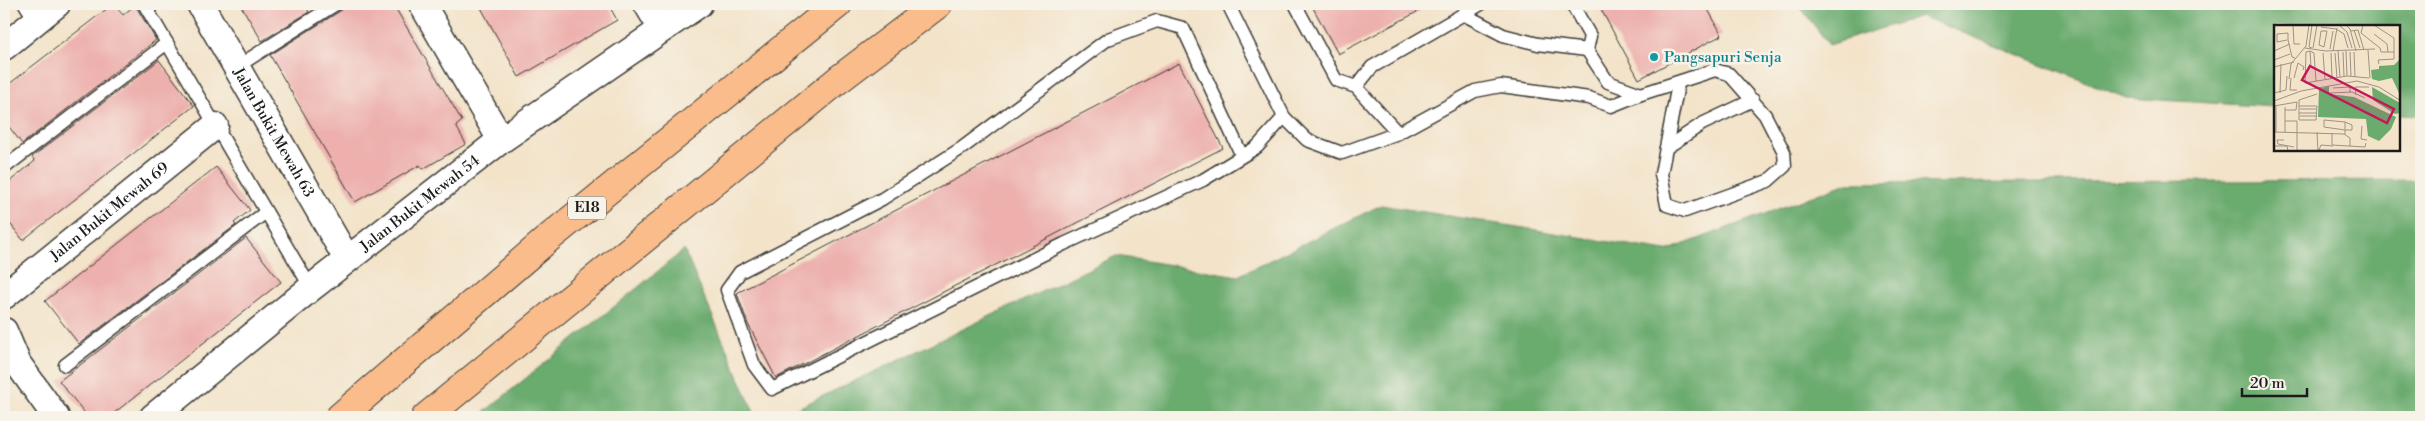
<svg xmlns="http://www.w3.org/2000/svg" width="2425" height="421" font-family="'Libre Bodoni',serif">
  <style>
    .forest { fill: #6bab6e; stroke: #446445 }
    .building { fill: #edb0ad }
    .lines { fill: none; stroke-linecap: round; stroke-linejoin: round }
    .lane-casing { stroke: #3c3a36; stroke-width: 15 }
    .street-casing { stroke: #3c3a36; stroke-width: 29 }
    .highway-casing { stroke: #3c3a36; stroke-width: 30 }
    .lane { stroke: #fff; stroke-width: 12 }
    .street { stroke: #fff; stroke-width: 26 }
    .highway { stroke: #fabc8b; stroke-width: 28 }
    .culture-dot { fill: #0f9aa8; stroke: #f7f3e8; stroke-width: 2 }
    .labels { text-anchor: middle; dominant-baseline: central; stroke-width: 5; stroke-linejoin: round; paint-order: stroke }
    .shield { fill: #f7f3e8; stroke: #5e5c59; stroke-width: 1 }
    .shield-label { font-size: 14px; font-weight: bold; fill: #1c1c1c }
    .culture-label { font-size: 15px; fill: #0d838f; stroke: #f7f3e8; text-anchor: start }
    .street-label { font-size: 15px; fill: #1c1c1c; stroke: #f7f3e8 }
    .inset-road { fill: none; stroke: #9d9384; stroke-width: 1 }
    .view { fill: #c2185b; fill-opacity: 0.15; stroke: #c2185b; stroke-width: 2.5 }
    .inset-edge { fill: none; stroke: #1c1c1c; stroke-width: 2.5 }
  </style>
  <rect width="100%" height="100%" fill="#f7f3e8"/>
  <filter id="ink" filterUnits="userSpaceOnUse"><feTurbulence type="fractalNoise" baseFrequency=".02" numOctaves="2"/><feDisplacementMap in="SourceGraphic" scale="10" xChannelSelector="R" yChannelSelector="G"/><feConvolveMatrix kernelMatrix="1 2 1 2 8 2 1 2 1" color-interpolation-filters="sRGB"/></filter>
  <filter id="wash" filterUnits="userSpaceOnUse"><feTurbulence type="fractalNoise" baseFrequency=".0096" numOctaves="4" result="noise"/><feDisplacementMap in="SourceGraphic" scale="20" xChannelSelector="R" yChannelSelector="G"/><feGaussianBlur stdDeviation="1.12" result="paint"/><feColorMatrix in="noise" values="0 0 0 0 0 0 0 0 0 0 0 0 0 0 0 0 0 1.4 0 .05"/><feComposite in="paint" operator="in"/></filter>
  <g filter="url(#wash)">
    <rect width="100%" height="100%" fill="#f3e3c9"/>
    <g class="forest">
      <path d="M1798,4H2421V115L2399,114V26H2275V107L2126,98L1921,16L1829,45Z"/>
      <path d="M2421,180V417H779L1116,256L1238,276L1381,205L1666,251L1847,183Z"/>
      <path d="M684,250L756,417H478Z"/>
    </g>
    <g id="blocks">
      <g class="building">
        <path d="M113,4L123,15L135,5L156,40L22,144L4,120V88Z"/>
        <path d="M240,4H304L309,12L262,41Z"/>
        <path d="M344,4H393L462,121L456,126L466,144L423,169L420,165L355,202L270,55L340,11Z"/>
        <path d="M479,4H608L617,20L519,77Z"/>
        <path d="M1311,4H1432L1338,54Z"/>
        <path d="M1598,4H1705L1722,35L1639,79Z"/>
        <path d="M159,60L194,106L23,240L4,216V186L35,161L32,157Z"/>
        <path d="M1179,63L1223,148L776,378L748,324L737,293Z"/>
        <path d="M216,167L250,210L234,223L236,225L79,344L45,301Z"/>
        <path d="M246,238L281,282L109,417H88L59,381Z"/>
      </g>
    </g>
  </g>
  <g filter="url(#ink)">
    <use href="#blocks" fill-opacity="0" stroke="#3c3a36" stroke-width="1"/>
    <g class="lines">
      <g class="lane-casing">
        <g id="lane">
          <path d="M25,4L35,20"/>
          <path d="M144,4L311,288"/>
          <path d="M1228,4L1284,117L1307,140L1342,153L1398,133L1475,91L1501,86L1589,98L1611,106L1641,94"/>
          <path d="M1295,4L1336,80L1356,87L1398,133"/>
          <path d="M1463,14L1503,35L1538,44L1587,50L1590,36L1572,4"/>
          <path d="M1587,50L1608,82L1641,94L1715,70L1729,74L1765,115L1784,152L1785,166L1768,181L1685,211L1667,205L1661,174L1666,148L1702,124L1753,100"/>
          <path d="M238,66L336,4"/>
          <path d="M1356,87L1372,67L1481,4"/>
          <path d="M1666,148L1678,84"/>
          <path d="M1242,156L1183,28L1157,21L1108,39L962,148L882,199L740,272L727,290L754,365L772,389L1064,244L1203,180L1257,147L1284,117"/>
          <path d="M4,168L167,43"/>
          <path d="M65,365L266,212"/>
        </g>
      </g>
      <g class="street-casing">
        <g id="street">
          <path id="s1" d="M200,4L347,259"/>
          <path d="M422,4L501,140"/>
          <path d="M647,4L662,29"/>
          <path d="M4,47L57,4"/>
          <path id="s2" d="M4,296L215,126"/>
          <path d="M4,331L18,364L56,417"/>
          <path id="s3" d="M153,417L311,288L501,140L699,4"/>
        </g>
      </g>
      <g class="highway-casing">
        <g id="highway">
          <path d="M340,417L550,237L838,4"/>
          <path d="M426,417L838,80L938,4"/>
        </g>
      </g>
      <use href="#lane" class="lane"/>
      <use href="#street" class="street"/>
      <use href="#highway" class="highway"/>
    </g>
  </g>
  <circle class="culture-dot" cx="1654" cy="57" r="5"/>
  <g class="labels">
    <rect class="shield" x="568" y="196.5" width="38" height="23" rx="4"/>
    <g class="shield-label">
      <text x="587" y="208">E18</text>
    </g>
    <g class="culture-label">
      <text x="1664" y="57">Pangsapuri Senja</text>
    </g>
    <g class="street-label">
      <text stroke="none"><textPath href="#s1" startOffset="148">Jalan Bukit Mewah 63</textPath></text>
      <text stroke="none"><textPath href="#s3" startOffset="342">Jalan Bukit Mewah 54</textPath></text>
      <text stroke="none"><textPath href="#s2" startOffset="135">Jalan Bukit Mewah 69</textPath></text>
    </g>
  </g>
  <g transform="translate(2274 25)">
    <rect width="126" height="126" fill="#f3e3c9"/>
    <path d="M126,34V70L118,53L105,56L98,54L97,45L105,44V41L120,40ZM55,61V69L80,72L122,92L117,104L105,116L94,111L92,94L44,92L45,64ZM98,62L126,78V88L121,89L99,75Z" fill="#6bab6e"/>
    <path class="inset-road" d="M19,0L20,19H26M65,0L73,7L78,23M72,0L76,4L82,26M89,0L87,8L106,23L107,27H120M100,0L120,13M47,2L62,4L70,9L74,23M80,5L86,23M47,6H53L50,22L45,20ZM77,6L84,5L90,25M100,9L113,19L114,27M13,15L3,17V9L14,8V15M14,15L18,32L21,33M31,23L52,26L101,24M38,23L35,22L38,0M39,23L43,0M56,24L59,6M94,25L96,53M0,26L16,19M36,26L32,27L31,58L73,51L95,53M36,26L40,28L42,56M36,26L37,42M59,26L63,3M64,26L66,52M72,26L73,51M69,27L70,51M76,27L77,51M80,27L81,52M49,28L51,54M57,28L58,53M61,28L63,53M0,35L16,29M105,39L104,35L120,34V13M0,42L20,37M17,53L16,65H23M20,53L24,38L30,42L29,45M15,54L17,39L32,21L35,0M59,63L76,62V68M0,68L12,65L13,51M6,68L7,39M56,68L78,67L91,73M82,70L81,62H95M0,76L27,66L83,56L105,62L127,76M0,81L23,77L22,85H11M25,81H43L42,95H25V75L43,69M26,84H42M25,88H43M26,91H43M11,96H23V126M88,101L87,114L93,115M71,105H78V100L71,97M0,107L70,109L76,113V121M2,107V80M11,107V82M43,107L44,126M58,108V120L91,122L92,118M71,109V97L50,95V102L71,105M10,115H3L4,119L20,122M0,121H13L14,126M44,125L63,126M45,125L47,120L59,121"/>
    <path class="view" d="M36,41L120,84L113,98L28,55Z"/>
    <rect width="126" height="126" class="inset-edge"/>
  </g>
  <rect width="2425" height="421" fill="none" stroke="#f7f3e8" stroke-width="20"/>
  <path d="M2242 388v8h65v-8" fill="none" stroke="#1c1c1c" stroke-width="2.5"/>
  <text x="2250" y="388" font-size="15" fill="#1c1c1c" stroke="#f7f3e8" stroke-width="4" paint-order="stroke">20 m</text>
</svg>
